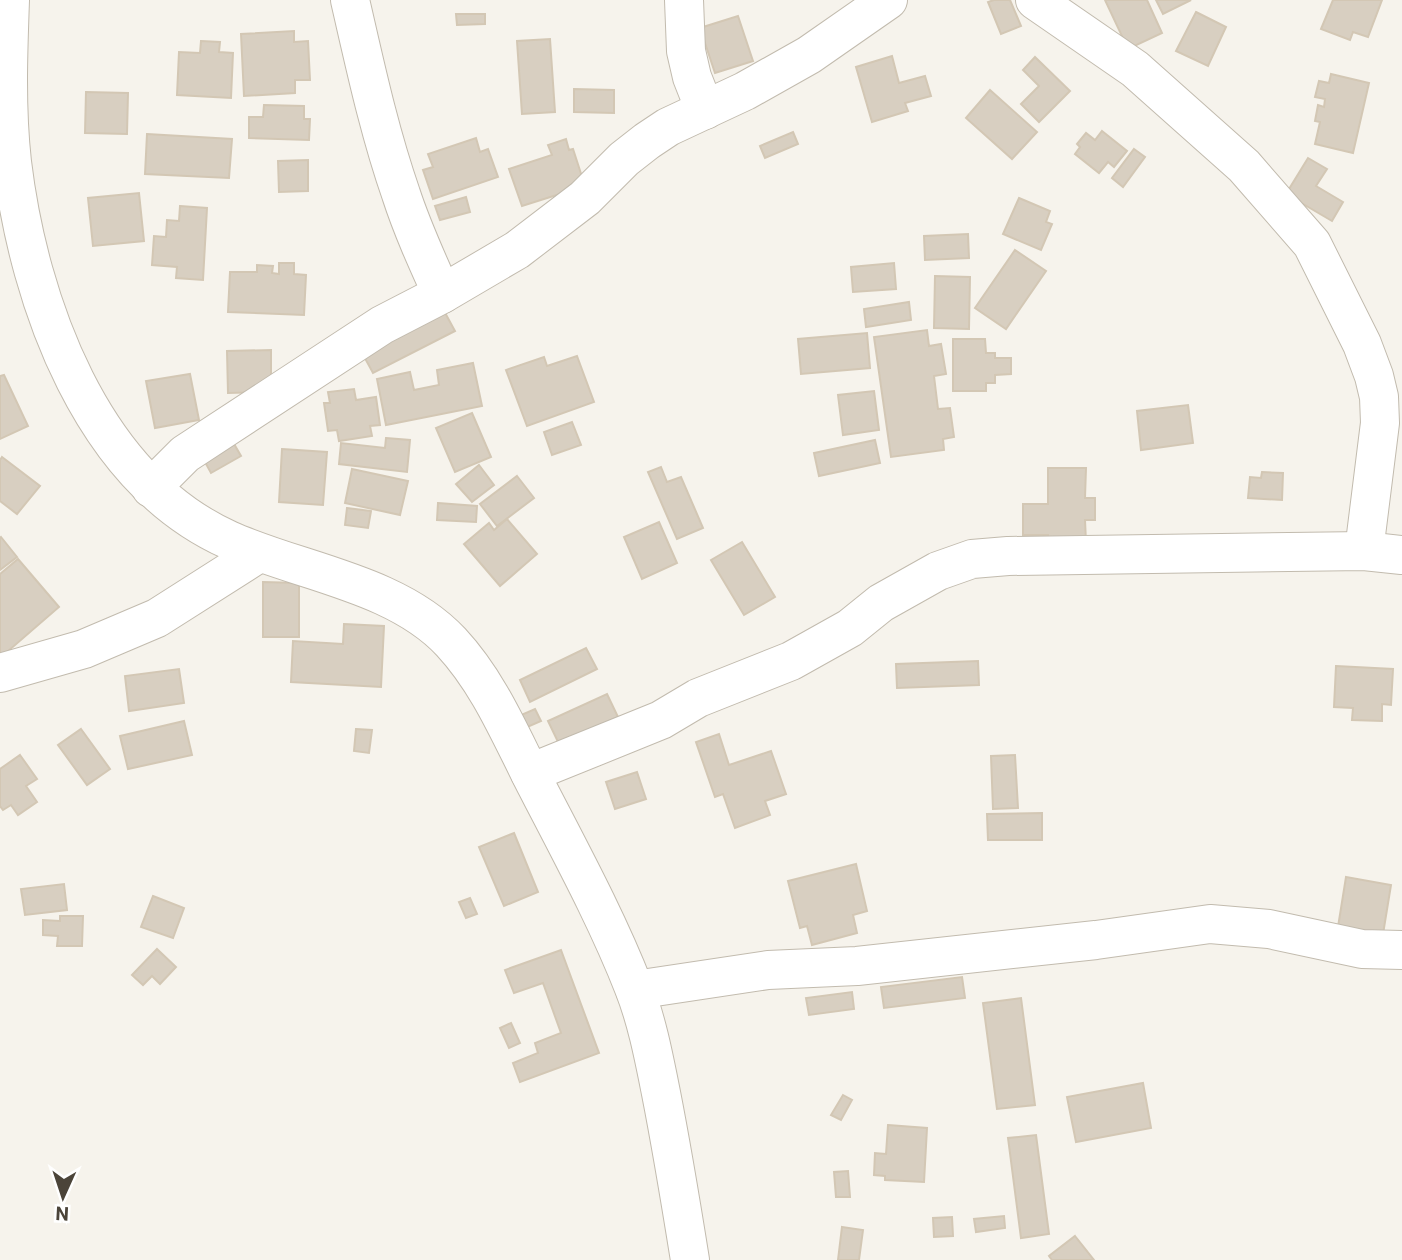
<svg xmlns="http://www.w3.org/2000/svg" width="1402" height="1260" font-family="Roboto,sans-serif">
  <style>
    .building { fill: #d8cfc1; stroke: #d3c7b4; stroke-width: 2 }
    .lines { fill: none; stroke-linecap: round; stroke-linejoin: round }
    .minor-casing { stroke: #c2bbae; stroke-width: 40 }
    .minor { stroke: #fff; stroke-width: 38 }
  </style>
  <rect width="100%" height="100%" fill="#f6f3ec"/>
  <g class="building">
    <path d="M994,0H1010L1021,26L1001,34L988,2Z"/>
    <path d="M1105,0H1147L1162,33L1128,49Z"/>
    <path d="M1156,0H1191L1163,14Z"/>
    <path d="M1333,0H1382L1368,37L1353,32L1350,40L1321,29Z"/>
    <path d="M1196,12L1226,27L1208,66L1176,51Z"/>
    <path d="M456,14H485V24L457,25Z"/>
    <path d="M738,16L753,61L715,73L700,28Z"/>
    <path d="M294,31V42L308,41L310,80H295V93L244,96L241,34Z"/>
    <path d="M550,39L555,112L522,114L517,41Z"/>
    <path d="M201,41L220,42L219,52L233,53L231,98L177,95L179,52L200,53Z"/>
    <path d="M892,56L899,83L925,76L931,96L905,103L908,111L872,122L856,67Z"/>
    <path d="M1035,57L1070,91L1039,122L1021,104L1039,86L1023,70Z"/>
    <path d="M1331,74L1369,83L1353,153L1315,144L1320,122L1315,121L1318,105L1324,107L1325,99L1315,97L1319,81L1329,83Z"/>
    <path d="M574,89L614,90V113L574,112Z"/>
    <path d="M990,90L1037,132L1012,159L966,118Z"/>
    <path d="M86,92L128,93L127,134L85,133Z"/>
    <path d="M264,105L304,106V119H310L309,140L249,138V117H263Z"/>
    <path d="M1102,131L1127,151L1114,167L1108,162L1099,173L1075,154L1080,147L1077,144L1086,133L1095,140Z"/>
    <path d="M793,132L798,144L765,158L760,146Z"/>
    <path d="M147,134L232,139L229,178L145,174Z"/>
    <path d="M476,138L480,152L488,149L498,177L433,199L423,170L433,167L428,154Z"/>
    <path d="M566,139L569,150L573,149L585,186L522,206L509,169L552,155L548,145Z"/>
    <path d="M1134,149L1145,157L1123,187L1112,178Z"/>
    <path d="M1308,158L1327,169L1316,186L1343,202L1332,221L1286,194Z"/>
    <path d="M308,160V191L279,192L278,161Z"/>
    <path d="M139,193L144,241L93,246L88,198Z"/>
    <path d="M466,197L470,212L440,220L435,206Z"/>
    <path d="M1019,198L1050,211L1046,222L1052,224L1041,250L1003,234Z"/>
    <path d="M180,206L207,208L203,280L176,278L177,267L152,265L154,236L166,237L167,220L179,221Z"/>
    <path d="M968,234L969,258L925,260L924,236Z"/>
    <path d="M1015,250L1046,271L1006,329L975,308Z"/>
    <path d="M279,263H294V274L306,275L304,315L228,312L230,272H257V265L273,266L272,273L279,274Z"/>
    <path d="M894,263L896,289L853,292L851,267Z"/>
    <path d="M935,276L970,277L969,329L934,328Z"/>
    <path d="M909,302L911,320L866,327L864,309Z"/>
    <path d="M443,309L455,331L373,373L361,351Z"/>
    <path d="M927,330L929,346L941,344L946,374L934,376L938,409L950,408L954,437L943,439L944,450L891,457L874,337Z"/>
    <path d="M867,333L870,368L801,374L798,339Z"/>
    <path d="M953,339H985L986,353H995V358H1011V374L995,375V383H986V391H953Z"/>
    <path d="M271,350V392L228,393L227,351Z"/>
    <path d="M577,356L594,402L527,426L506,370L544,357L547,366Z"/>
    <path d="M473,363L482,406L386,425L377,379L410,372L414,390L439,385L437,370Z"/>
    <path d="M190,374L199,420L155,428L146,381Z"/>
    <path d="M4,375L28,426L0,439V376Z"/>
    <path d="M354,389L356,400L376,397L380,425L370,426L372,436L339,441L337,430L328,431L324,403H330L328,392Z"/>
    <path d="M874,391L879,430L843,435L838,395Z"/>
    <path d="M1188,405L1193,443L1141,450L1137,411Z"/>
    <path d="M472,413L491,457L455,472L436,428Z"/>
    <path d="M572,422L581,445L552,455L544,432Z"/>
    <path d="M230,437L241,456L211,473L200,453Z"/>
    <path d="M386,438L410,440L407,472L339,464L341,443L385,448Z"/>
    <path d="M875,440L880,463L819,476L814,453Z"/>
    <path d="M282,449L327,452L323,505L279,502Z"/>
    <path d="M2,457L40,486L17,514L0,501V460Z"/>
    <path d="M479,465L494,485L472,502L456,484Z"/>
    <path d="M661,467L667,482L681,477L703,528L677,539L648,472Z"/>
    <path d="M1048,468H1086L1085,498H1095V520H1085L1086,542H1048V535H1023V504H1048Z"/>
    <path d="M352,469L408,481L400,515L345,503Z"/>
    <path d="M1262,472L1283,473L1282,500L1248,498L1250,477L1261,478Z"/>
    <path d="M517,476L534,498L497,526L480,504Z"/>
    <path d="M438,503L477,506L476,522L437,520Z"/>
    <path d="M347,508L371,511L368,528L345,525Z"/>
    <path d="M507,519L537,554L500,586L464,544L489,523L494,530Z"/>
    <path d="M659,522L677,563L642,579L624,537Z"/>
    <path d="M1,537L17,557L0,570V538Z"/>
    <path d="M742,542L775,597L744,615L711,560Z"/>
    <path d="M18,559L59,607L0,658V574Z"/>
    <path d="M263,582L299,583V637H263Z"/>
    <path d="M344,624L384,626L381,687L291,682L293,641L343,644Z"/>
    <path d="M586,648L597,669L530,702L520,680Z"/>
    <path d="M978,661L979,685L897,688L896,664Z"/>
    <path d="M1336,666L1393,669L1391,705L1382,704V721L1352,720L1353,708L1334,707Z"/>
    <path d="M179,669L184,703L129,711L125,676Z"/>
    <path d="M607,694L618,717L559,744L548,721Z"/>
    <path d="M535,709L541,721L525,728L519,716Z"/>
    <path d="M184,721L192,755L128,769L120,736Z"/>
    <path d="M81,729L110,769L87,785L58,745Z"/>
    <path d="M356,729L372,730L369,753L354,751Z"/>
    <path d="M719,734L729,765L771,751L786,794L765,801L770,815L735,828L723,794L715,797L696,742Z"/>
    <path d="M20,755L37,779L26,786L37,802L18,815L11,805L3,810L0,806V769Z"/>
    <path d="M1015,755L1018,808L993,809L991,756Z"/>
    <path d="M637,772L646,799L615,809L606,782Z"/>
    <path d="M1042,813V840H988L987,814Z"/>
    <path d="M514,833L538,892L504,906L479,847Z"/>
    <path d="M856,864L867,911L853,915L857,933L812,945L807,926L800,928L788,881Z"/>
    <path d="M1346,877L1391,885L1383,934L1338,927Z"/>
    <path d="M64,884L67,910L25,915L21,889Z"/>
    <path d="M153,896L184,908L173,938L141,927Z"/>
    <path d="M470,898L477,914L466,918L459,902Z"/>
    <path d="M60,916H83L82,946H57L58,936L43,935V920L60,921Z"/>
    <path d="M157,949L176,967L160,984L152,976L143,985L132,975Z"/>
    <path d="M561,950L599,1053L520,1082L513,1063L538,1053L535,1043L561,1033L543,983L514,993L505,970Z"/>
    <path d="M962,977L965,998L884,1008L881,987Z"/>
    <path d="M852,992L854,1009L809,1015L806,998Z"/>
    <path d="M1021,998L1035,1105L997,1109L983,1003Z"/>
    <path d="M511,1023L520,1043L509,1048L500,1028Z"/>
    <path d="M1143,1083L1151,1128L1076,1142L1067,1097Z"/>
    <path d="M843,1095L852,1100L841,1120L831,1115Z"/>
    <path d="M888,1125L927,1128L924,1182L885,1180V1176L874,1175L875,1153L886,1154Z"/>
    <path d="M1036,1135L1049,1234L1021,1238L1008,1138Z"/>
    <path d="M848,1171L850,1197H836L834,1172Z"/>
    <path d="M1004,1216L1005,1228L976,1232L974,1219Z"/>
    <path d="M952,1217L953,1236L934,1237L933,1218Z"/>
    <path d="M842,1227L863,1230L859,1260H838Z"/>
    <path d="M1075,1236L1094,1260H1052L1049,1256Z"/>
  </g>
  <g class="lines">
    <g class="minor-casing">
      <g id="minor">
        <path d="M10,0C8,54 6,108 12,162C29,302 91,478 229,540C300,572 396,583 451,642C490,684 511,737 537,787C571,853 607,919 634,988C647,1021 654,1058 661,1093C672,1149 681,1204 690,1260"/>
        <path d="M350,0C365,65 379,131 401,194C412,228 427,261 442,294"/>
        <path d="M684,0L686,51L692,77L705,110"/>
        <path d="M1035,0L1135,69L1244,166L1312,244L1362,344L1374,376L1379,397L1380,423L1364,551"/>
        <path d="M151,488L185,454L382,325L442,294L517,250L585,198L624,159L647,141L668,127L745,91L809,55L888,0"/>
        <path d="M0,673L84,649L157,618L259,553"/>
        <path d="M530,773L661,720L698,698L791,661L850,628L881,603L938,571L972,559L1008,556L1364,551L1402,555"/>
        <path d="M635,990L768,970L857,966L1096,940L1210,924L1269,929L1362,949L1402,950"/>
      </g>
    </g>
    <use href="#minor" class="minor"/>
  </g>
  <g transform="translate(63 1197) rotate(183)" stroke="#ffffff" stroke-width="5" paint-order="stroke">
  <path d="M0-5L12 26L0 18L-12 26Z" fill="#4b4439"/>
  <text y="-10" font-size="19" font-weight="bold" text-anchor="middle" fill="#4b4439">N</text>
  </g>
</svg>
